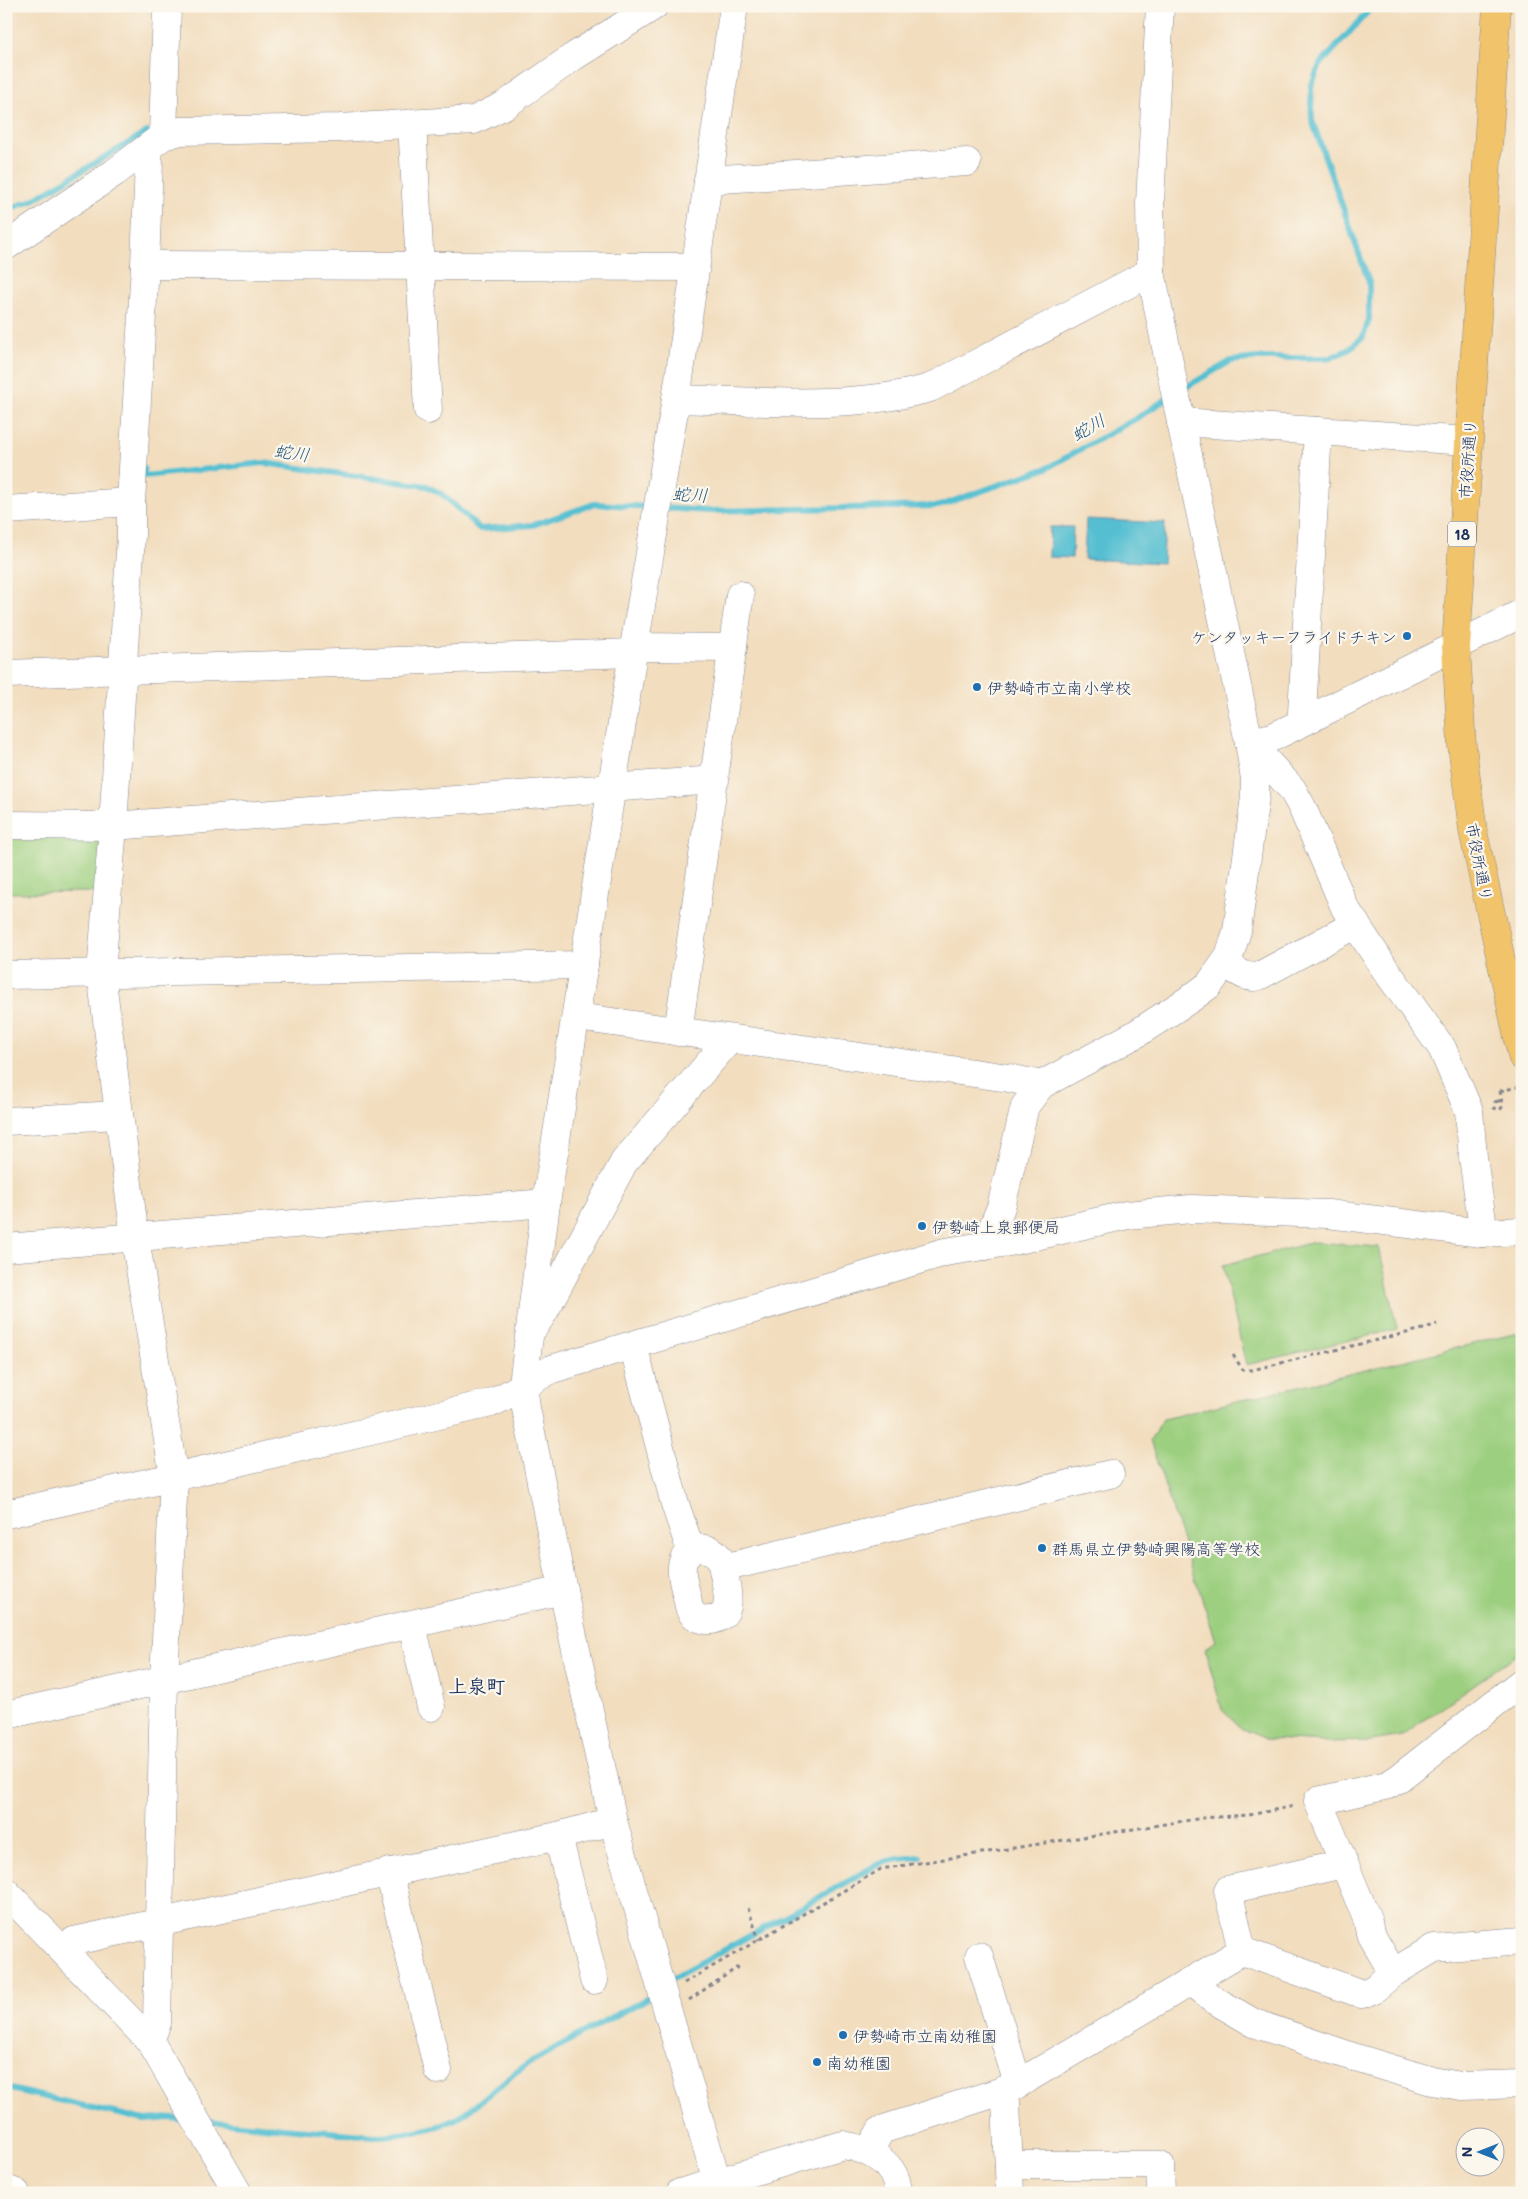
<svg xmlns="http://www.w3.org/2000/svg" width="1528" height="2199" font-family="Mali,'Klee One',sans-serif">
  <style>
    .green { fill: #9ccf7f; stroke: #5c7f6e }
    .water { fill: #55bfd1; stroke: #387798 }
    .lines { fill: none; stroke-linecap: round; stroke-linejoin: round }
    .stream { stroke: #55bfd1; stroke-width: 6 }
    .minor-casing { stroke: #86868e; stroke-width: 29 }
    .major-casing { stroke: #86868e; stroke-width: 29 }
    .path { stroke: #86868e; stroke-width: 3; stroke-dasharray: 4 4; stroke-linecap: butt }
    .minor { stroke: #fff; stroke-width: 28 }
    .major { stroke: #f1c36a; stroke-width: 28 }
    .path-bridge { stroke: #86868e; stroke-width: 3; stroke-dasharray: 4 4; stroke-linecap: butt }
    .poi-dot { fill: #1f6fb2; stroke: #fbf7ec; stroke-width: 2 }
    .labels { text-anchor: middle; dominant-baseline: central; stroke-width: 4.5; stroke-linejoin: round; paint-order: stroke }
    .shield { fill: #fbf7ec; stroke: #5e6b89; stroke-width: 1 }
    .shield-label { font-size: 15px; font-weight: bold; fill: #1b2f5e }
    .street-label { font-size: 16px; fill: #1b2f5e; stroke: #fbf7ec }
    .poi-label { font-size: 16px; fill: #1b2f5e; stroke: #fbf7ec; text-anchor: start }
    .water-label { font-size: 18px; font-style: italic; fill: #2c5a80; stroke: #fbf7ec }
    .quarter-label { font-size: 19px; font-weight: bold; fill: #1b2f5e; stroke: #fbf7ec }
  </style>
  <rect width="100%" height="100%" fill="#fbf7ec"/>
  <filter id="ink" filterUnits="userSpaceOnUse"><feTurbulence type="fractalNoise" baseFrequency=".02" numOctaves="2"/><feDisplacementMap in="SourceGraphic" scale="10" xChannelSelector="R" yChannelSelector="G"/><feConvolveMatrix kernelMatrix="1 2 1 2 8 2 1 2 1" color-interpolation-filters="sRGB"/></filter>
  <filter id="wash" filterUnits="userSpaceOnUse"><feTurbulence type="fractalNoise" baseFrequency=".0096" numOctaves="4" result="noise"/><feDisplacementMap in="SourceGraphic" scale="20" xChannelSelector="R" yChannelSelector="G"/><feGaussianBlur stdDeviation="1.12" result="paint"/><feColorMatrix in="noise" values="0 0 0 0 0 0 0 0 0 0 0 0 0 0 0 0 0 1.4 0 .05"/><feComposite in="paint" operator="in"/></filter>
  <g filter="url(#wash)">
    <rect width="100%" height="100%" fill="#f2ddbe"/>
    <g class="green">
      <path d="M6,834L100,836L101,892L6,893Z"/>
      <path d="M1314,1242L1379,1247L1397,1329L1246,1365L1223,1265Z"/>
      <path d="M1522,1332V1651L1401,1736L1372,1741L1327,1742L1267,1739L1243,1729L1222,1710L1205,1649L1216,1641L1150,1441L1163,1419Z"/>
    </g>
    <g class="water">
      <path d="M1086,519L1165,523L1163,563L1084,559Z"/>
      <path d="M1050,527H1073L1072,558L1049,557Z"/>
    </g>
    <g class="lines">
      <g class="stream">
        <path d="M6,210L33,200L147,132"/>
        <path d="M1181,390L1231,361L1258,358H1330L1348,350L1363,337L1369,320V282L1312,120L1311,86L1320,65L1373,6"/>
        <path d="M144,469V476L264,463L427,486L443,495L480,529L533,525L594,504L651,507"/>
        <path d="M664,508L707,511L939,506L1047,468L1137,418L1168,398"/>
        <path d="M670,1980L854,1878C880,1861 890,1859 920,1857"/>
        <path d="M6,2088L145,2120L172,2118L184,2120"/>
        <path d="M207,2121L374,2136C396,2136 440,2129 459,2117C483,2102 503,2079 528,2064C567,2040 608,2020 648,1998"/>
      </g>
    </g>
  </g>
  <g filter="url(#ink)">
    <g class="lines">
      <g class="minor-casing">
        <g id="minor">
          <path d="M412,123L428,410"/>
          <path d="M163,136L167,6"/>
          <path d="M144,151L149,162L145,265L131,502V535L113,826L101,973L135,1238L174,1477L164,1680L157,2023L150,2041"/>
          <path d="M708,180L967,162"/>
          <path d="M6,246L114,173L163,136L180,131L340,128L474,120L505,105L573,57L654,6"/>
          <path d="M145,265L695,267"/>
          <path d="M676,399C757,401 851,410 930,388L1151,272"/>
          <path d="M1181,422L1468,441"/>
          <path d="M6,510L131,502"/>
          <path d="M634,647L733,648"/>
          <path d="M6,674L633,653"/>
          <path d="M1303,722L1302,713L1318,431"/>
          <path d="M1249,742L1292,789L1302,807L1345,908L1385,969L1442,1048L1469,1111L1473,1157L1482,1221V1233"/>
          <path d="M1249,742L1273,737L1522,613"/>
          <path d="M6,825L113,826L715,780"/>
          <path d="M1225,963C1236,970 1246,980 1259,976L1356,924"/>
          <path d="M6,975L584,965"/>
          <path d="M577,1017L1009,1078L1041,1085"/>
          <path d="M678,1032L740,595"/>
          <path d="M6,1121L119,1115"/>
          <path d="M985,1246L1001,1207L1025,1106L1041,1085L1136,1034L1190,999L1209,985L1229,957L1237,931L1255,797V779L1249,742L1181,422L1151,272L1150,203L1160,6"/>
          <path d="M6,1248L546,1203"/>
          <path d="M534,1327L544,1312L624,1162L729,1040"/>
          <path d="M633,1345L675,1504L691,1551"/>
          <path d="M6,1514L174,1477L491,1403C512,1394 531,1380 552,1369L945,1252L1009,1242L1127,1215L1191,1209L1328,1214L1482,1233L1522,1231"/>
          <path d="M698,1548C705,1549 711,1549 716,1554C723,1561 723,1571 725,1579C728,1595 733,1616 712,1620C705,1621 695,1618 691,1612C688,1607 688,1599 686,1593C681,1575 676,1556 698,1548Z"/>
          <path d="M723,1568L1110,1474"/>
          <path d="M412,1625L431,1707"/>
          <path d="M6,1715L563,1590"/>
          <path d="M558,1836L594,1980"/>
          <path d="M389,1872L438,2070"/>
          <path d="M6,1892L150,2041L238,2193"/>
          <path d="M61,1948L74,1941L558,1836L613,1821"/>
          <path d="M1242,1951L1228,1890L1343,1864"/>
          <path d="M979,1956L1018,2084"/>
          <path d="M1393,1973L1370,1933L1368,1921L1318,1801L1388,1785L1399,1778L1522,1682"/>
          <path d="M1195,1979L1199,1988L1211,1998L1254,2023L1356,2058L1432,2081L1461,2086L1522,2084"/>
          <path d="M1002,2091L1006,2102L1010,2193"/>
          <path d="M869,2151L881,2130L1002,2091L1018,2084L1242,1951L1362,1994L1374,1989L1393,1973L1434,1948L1522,1941"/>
          <path d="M1009,2165H1160L1161,2193"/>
          <path d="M717,2182L613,1821L563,1590L526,1408L523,1384L546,1203L633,653L676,399L734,6"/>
          <path d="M6,2189L16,2193"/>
          <path d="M680,2193L843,2145C869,2149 897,2163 898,2193"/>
        </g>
      </g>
      <g class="major-casing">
        <path id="major" d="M1497,6L1456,647L1462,746L1473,831L1522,1056"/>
      </g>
      <g class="path">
        <path d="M1500,1091L1522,1086"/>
        <path d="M1498,1101L1506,1100"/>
        <path d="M1233,1355L1243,1370H1252L1423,1329L1437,1324"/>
        <path d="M748,1908L759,1940"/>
        <path d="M684,1983L881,1869L1203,1818L1249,1815L1295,1806"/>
        <path d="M689,2000L741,1965"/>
      </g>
      <use href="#minor" class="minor"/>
      <use href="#major" class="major"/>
      <path class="path-bridge" d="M1498,1101L1495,1102L1494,1108L1500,1110L1503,1106L1500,1091"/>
    </g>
  </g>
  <g class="poi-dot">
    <circle cx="1407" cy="636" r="5"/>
    <circle cx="977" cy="687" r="5"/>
    <circle cx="922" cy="1226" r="5"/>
    <circle cx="1042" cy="1548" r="5"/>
    <circle cx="843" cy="2035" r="5"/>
    <circle cx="817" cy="2062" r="5"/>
  </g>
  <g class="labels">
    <rect class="shield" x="1448" y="521.5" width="28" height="25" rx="4"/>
    <g class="shield-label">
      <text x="1462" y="534">18</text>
    </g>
    <g class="street-label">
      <text transform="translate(1467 459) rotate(-86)">市役所通り</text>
      <text transform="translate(1480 862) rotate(79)">市役所通り</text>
    </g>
    <g class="poi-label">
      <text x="1397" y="636" text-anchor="end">ケンタッキーフライドチキン</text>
      <text x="987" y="687">伊勢崎市立南小学校</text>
      <text x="932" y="1226">伊勢崎上泉郵便局</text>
      <text x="1052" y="1548">群馬県立伊勢崎興陽高等学校</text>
      <text x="853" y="2035">伊勢崎市立南幼稚園</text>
      <text x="827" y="2062">南幼稚園</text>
    </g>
    <g class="water-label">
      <text transform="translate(1088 427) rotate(-30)">蛇川</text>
      <text transform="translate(292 452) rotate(8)">蛇川</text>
      <text transform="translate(690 494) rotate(3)">蛇川</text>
    </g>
    <g class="quarter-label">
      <text x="477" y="1685">上泉町</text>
    </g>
  </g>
  <rect width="1528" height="2199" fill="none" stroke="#fbf7ec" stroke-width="25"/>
  <g transform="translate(1480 2152) rotate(270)"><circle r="24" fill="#fbf7ec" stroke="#a1a7b3"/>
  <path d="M0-4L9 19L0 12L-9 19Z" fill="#1f6fb2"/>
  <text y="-8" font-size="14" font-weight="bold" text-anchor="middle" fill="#1b2f5e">N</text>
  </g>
</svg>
